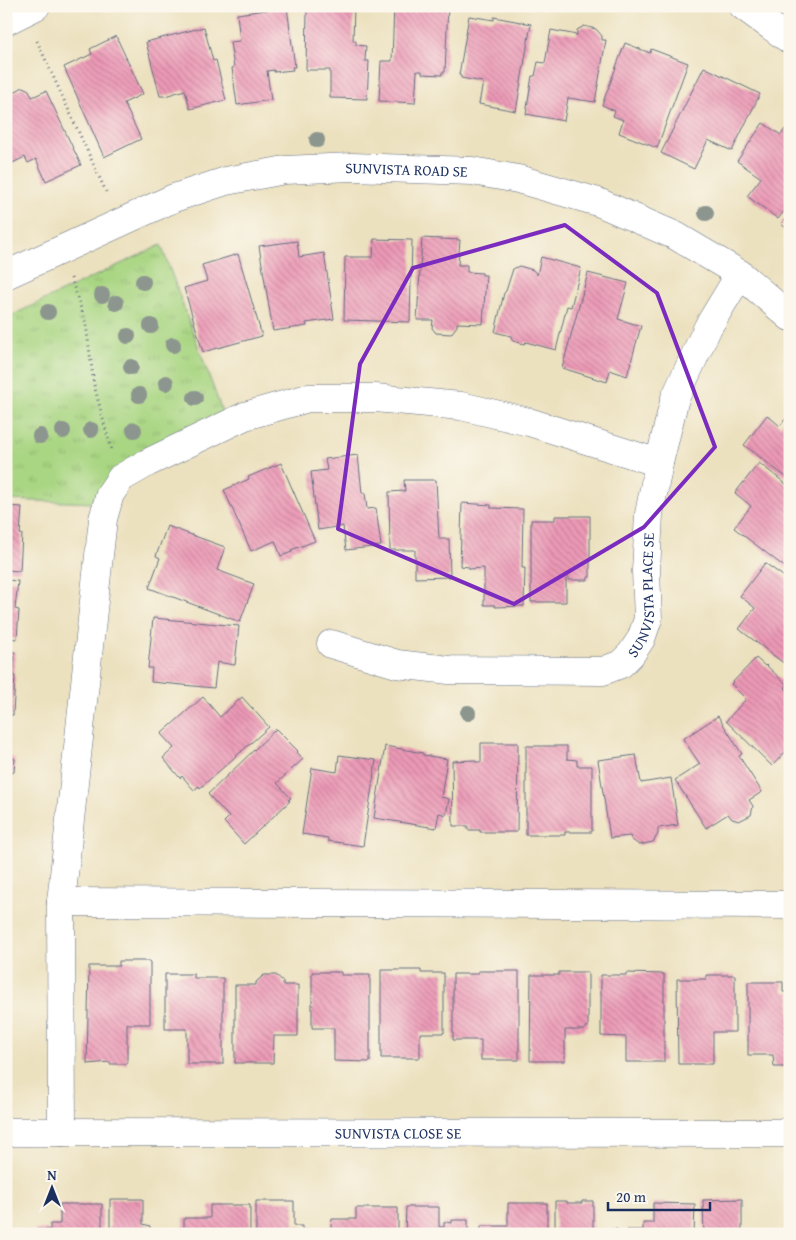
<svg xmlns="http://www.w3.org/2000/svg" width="796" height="1240" font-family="'Gentium Book Plus',serif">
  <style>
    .park { fill: url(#park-tufts); stroke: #628270 }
    .building { fill: url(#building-back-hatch) }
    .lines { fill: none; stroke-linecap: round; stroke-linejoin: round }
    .minor-casing { stroke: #646d80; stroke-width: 29 }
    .path { stroke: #646d80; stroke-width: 3; stroke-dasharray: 1 4; stroke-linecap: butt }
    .minor { stroke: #fff; stroke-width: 28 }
    .tree { fill: #8c968f }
    .marked { fill: none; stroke: #7b2cbf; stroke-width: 4; stroke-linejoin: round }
    .labels { text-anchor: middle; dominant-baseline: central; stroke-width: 4.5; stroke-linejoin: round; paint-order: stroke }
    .street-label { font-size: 15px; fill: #1b2f5e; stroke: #fbf7ec }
  </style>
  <defs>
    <pattern id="park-tufts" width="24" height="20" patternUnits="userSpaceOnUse" patternTransform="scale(1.25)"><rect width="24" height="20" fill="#a9d682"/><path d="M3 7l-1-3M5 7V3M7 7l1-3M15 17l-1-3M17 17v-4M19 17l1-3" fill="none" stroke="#91b873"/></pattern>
    <pattern id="building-back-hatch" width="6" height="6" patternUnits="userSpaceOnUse" patternTransform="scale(1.25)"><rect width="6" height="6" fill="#ed99b6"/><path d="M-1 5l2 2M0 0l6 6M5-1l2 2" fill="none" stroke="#bf7d97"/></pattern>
  </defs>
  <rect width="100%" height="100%" fill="#fbf7ec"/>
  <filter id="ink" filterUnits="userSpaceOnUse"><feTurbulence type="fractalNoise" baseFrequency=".02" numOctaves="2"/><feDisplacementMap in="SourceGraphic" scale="10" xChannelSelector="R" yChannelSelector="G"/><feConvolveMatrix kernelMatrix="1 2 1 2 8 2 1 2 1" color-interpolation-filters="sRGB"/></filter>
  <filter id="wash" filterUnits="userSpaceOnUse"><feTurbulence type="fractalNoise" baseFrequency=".0096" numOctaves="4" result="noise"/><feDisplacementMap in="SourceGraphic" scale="20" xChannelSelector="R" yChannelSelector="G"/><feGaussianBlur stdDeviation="1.12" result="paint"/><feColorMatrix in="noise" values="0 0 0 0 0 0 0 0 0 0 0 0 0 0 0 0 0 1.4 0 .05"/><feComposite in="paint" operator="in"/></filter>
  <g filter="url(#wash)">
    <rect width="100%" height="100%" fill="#ece1bf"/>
    <path class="park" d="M161,245L223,414L95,503L6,500V318Z"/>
    <g id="blocks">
      <g class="building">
        <path d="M323,6H354L353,41H356V45L366,46L365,61H369L367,99L330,98V70H306L307,10L323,11Z"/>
        <path d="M394,6H448L445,72H442V75L422,74V71H417L415,103L379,101L381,61H392Z"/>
        <path d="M287,7L295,67H292L293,70L274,72V70L267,71L271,100L237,105L232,68L234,67L230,42L240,41L237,14Z"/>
        <path d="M469,16L494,20V17L531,24L516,111L479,104L483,82L461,78V76L459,75Z"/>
        <path d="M584,26L596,29L602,36V40H606L595,102L568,98L564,121L526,114L532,76H535L538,62L545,63L551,30L577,35V30Z"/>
        <path d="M204,27L213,61L216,60L226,100L190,109L185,90L165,96H160L146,42Z"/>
        <path d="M116,36L143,94L124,103L141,139L104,157L64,67L92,54L90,49Z"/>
        <path d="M625,43L650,53L651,49L688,63L657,148L619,133L623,120L613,116L615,111L602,105Z"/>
        <path d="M704,67L760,94L732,151L708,140L694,169L661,153Z"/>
        <path d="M23,87L29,90L32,97L46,91L81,165L46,181L36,159L28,163L25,157L8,165L6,108L10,107L7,100L9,95Z"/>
        <path d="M763,123L781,135L785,129L790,132V204L778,219L747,196L761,178L737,161Z"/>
        <path d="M790,212V231L781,224Z"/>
        <path d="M422,238L460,240L458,265H467V272L482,273V275H486L483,324L457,323V326L451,334L436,333L432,328L433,320H417Z"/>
        <path d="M374,239L412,240L410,322L344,320L345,257H373Z"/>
        <path d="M297,241L299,257L324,253L334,319L306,323L307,326L273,331L259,246Z"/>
        <path d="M238,254L262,336L203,352L184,288L207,281L202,265Z"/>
        <path d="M541,257L581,268L571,307L567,306L556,350L526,342L524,344L513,341L511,336L495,332L504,293L506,291L513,269L519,266L533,270L537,275Z"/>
        <path d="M588,273L628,283L618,319L641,326L627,376L610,370L607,382L562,368Z"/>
        <path d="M790,413V480L744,445L767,415L780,426Z"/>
        <path d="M358,455L362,493H365L367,509L376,508L381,546L346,550L343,526L318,530L311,472L327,470L325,459Z"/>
        <path d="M281,463L315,541L291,550L292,552L281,556L275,541L251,551L224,490L249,479L248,477Z"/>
        <path d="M759,463L790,487V564L786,568L734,528L751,506L735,493Z"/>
        <path d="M404,480H436L439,539H449L450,577L415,578V550H390L389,492L405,491Z"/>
        <path d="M462,503L491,505V508L523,509L522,568H525L524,606L495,607V605H484V568L469,569V567L460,566Z"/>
        <path d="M6,506L22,507L20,534H22L20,571L6,570Z"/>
        <path d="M555,516H590V577H588V580H569V577H566V602H531V520H555Z"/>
        <path d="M167,526L225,547L217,570L254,584L240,622L149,588L160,558L156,556Z"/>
        <path d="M765,563L790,581V668L739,629L755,608L740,596Z"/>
        <path d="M6,580L18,581L15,609L19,610L17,639L6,638Z"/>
        <path d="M153,618L239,626L235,665L217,662L214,688L151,682L152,668H148Z"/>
        <path d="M6,651L15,652L13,676H15L13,715H6Z"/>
        <path d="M756,658L765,666L766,665L787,685L785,688L790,693V747L772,766L726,721L746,699L731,684Z"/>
        <path d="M203,697L220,717L242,697L269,727L200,788L199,786L194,790L182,776L180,778L163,758L174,748L161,734Z"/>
        <path d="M718,716L742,754L739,756L762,792L749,800L753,806L751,815L739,821L732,819L728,814L706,828L675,780L700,764L683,739Z"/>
        <path d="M276,729L298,751L297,752L303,759L277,783L291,798L288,800L290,801L244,844L224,822L229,817L208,794Z"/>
        <path d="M481,743H518L517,832H480V830H468V826H453L452,761L475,760V762H481Z"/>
        <path d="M385,746L423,753V755L447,759L441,797L449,799L446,815L439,813L436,828L374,818Z"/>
        <path d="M526,746H567V759L577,760V766H592V832H565V835H526Z"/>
        <path d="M6,754L15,759L14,772L6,775Z"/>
        <path d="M339,755L376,760L363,846L328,841V838L302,834L312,768L337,772Z"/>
        <path d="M636,755L641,783L671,778L678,825L658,828V834L653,842L639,845L631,839L630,836L610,838L598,760Z"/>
        <path d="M119,961H150V1024H129L127,1023V1064H110V1062L87,1064L89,966H119Z"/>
        <path d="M381,970H421V973H444V1033H420V1058H381Z"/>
        <path d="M478,971H519V1060H481V1040H453V974H478Z"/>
        <path d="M312,972H341V975H370V1062L334,1061V1028H312Z"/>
        <path d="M559,972H588V1027H585V1030H565V1061H530L531,975H559Z"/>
        <path d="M626,973L664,974V1062H626V1037L601,1036V975H626Z"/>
        <path d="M165,974H194V978H223V1064H187V1029H165Z"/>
        <path d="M264,975H276L283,981V985H298V1036H274L273,1063H235V985H256V982Z"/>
        <path d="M706,975H735V1032H713V1064H678L677,979H706Z"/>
        <path d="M748,982H783V992H790V1067H774L773,1055H748Z"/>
        <path d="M110,1199H143V1224L150,1226V1234H110Z"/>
        <path d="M742,1199V1231H762V1234H704L703,1200Z"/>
        <path d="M256,1201H294V1226H302V1230H322V1234H256Z"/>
        <path d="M555,1201H567V1203H582V1201H593V1229H600V1231L617,1229V1234H555Z"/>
        <path d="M508,1203H547V1234H481V1226H508Z"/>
        <path d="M653,1203L695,1204L694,1234H627V1230H643V1223H653Z"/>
        <path d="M60,1204H102V1234H35V1230H50V1224H60Z"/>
        <path d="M210,1205H250V1234H184V1218H210Z"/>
        <path d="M406,1207H439V1227H444V1222L452,1223V1220H468V1234H405Z"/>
        <path d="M356,1208H398V1234H330L332,1219H356Z"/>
      </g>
    </g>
  </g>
  <g filter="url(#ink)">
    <use href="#blocks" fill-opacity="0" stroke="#646d80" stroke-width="1"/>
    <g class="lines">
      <g class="minor-casing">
        <g id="minor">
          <path d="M743,6L790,40"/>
          <path d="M6,21L36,6"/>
          <path id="s1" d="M6,275L174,198L226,181L285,170L352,167L472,171L518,179L598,202L676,236L740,274L790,317"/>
          <path id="s2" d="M331,644L397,664L449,670L603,671L621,664L631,654L641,639L648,619L646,571L649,514L659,463L675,398L708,327L740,274"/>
          <path d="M61,902L790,905"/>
          <path id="s3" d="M6,1132L790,1133"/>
          <path d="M62,1132L61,902L103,519L110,494L121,478L147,463L245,416L308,398H375L461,406L529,422L659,463"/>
        </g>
      </g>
      <g class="path">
        <path d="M37,41L107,194"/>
        <path d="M71,278L86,324L94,385L111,449"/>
      </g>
      <use href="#minor" class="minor"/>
    </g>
    <g class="tree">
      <circle cx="317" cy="140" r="8"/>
      <circle cx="706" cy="213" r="8"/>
      <circle cx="143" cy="282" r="8"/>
      <circle cx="102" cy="295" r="8"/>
      <circle cx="116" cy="303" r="8"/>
      <circle cx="48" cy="312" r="8"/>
      <circle cx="151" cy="326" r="8"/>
      <circle cx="128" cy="336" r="8"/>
      <circle cx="173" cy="345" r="8"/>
      <circle cx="131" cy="367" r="8"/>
      <circle cx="166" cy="383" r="8"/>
      <circle cx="139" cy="395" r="8"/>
      <circle cx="195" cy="398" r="8"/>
      <circle cx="91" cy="430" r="8"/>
      <circle cx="134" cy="430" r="8"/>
      <circle cx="63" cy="431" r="8"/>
      <circle cx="40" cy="436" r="8"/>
      <circle cx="468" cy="713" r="8"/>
    </g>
  </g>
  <path class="marked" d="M565,225L657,293L715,447L644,527L514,604L338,529L360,364L413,268Z"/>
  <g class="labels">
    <g class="street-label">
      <text stroke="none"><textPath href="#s1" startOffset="421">SUNVISTA ROAD SE</textPath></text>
      <text stroke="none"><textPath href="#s2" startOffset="371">SUNVISTA PLACE SE</textPath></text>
      <text stroke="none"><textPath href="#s3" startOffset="392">SUNVISTA CLOSE SE</textPath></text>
    </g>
  </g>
  <rect width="796" height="1240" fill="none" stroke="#fbf7ec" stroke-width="25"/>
  <g transform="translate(52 1188)" stroke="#fbf7ec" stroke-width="4" paint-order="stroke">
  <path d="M0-4L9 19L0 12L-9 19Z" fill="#1b2f5e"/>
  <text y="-8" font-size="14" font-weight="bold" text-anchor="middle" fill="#1b2f5e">N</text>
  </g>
  <path d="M608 1202v8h102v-8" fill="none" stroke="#1b2f5e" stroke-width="2.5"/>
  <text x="616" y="1202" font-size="15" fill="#1b2f5e" stroke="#fbf7ec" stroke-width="4" paint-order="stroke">20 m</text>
</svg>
